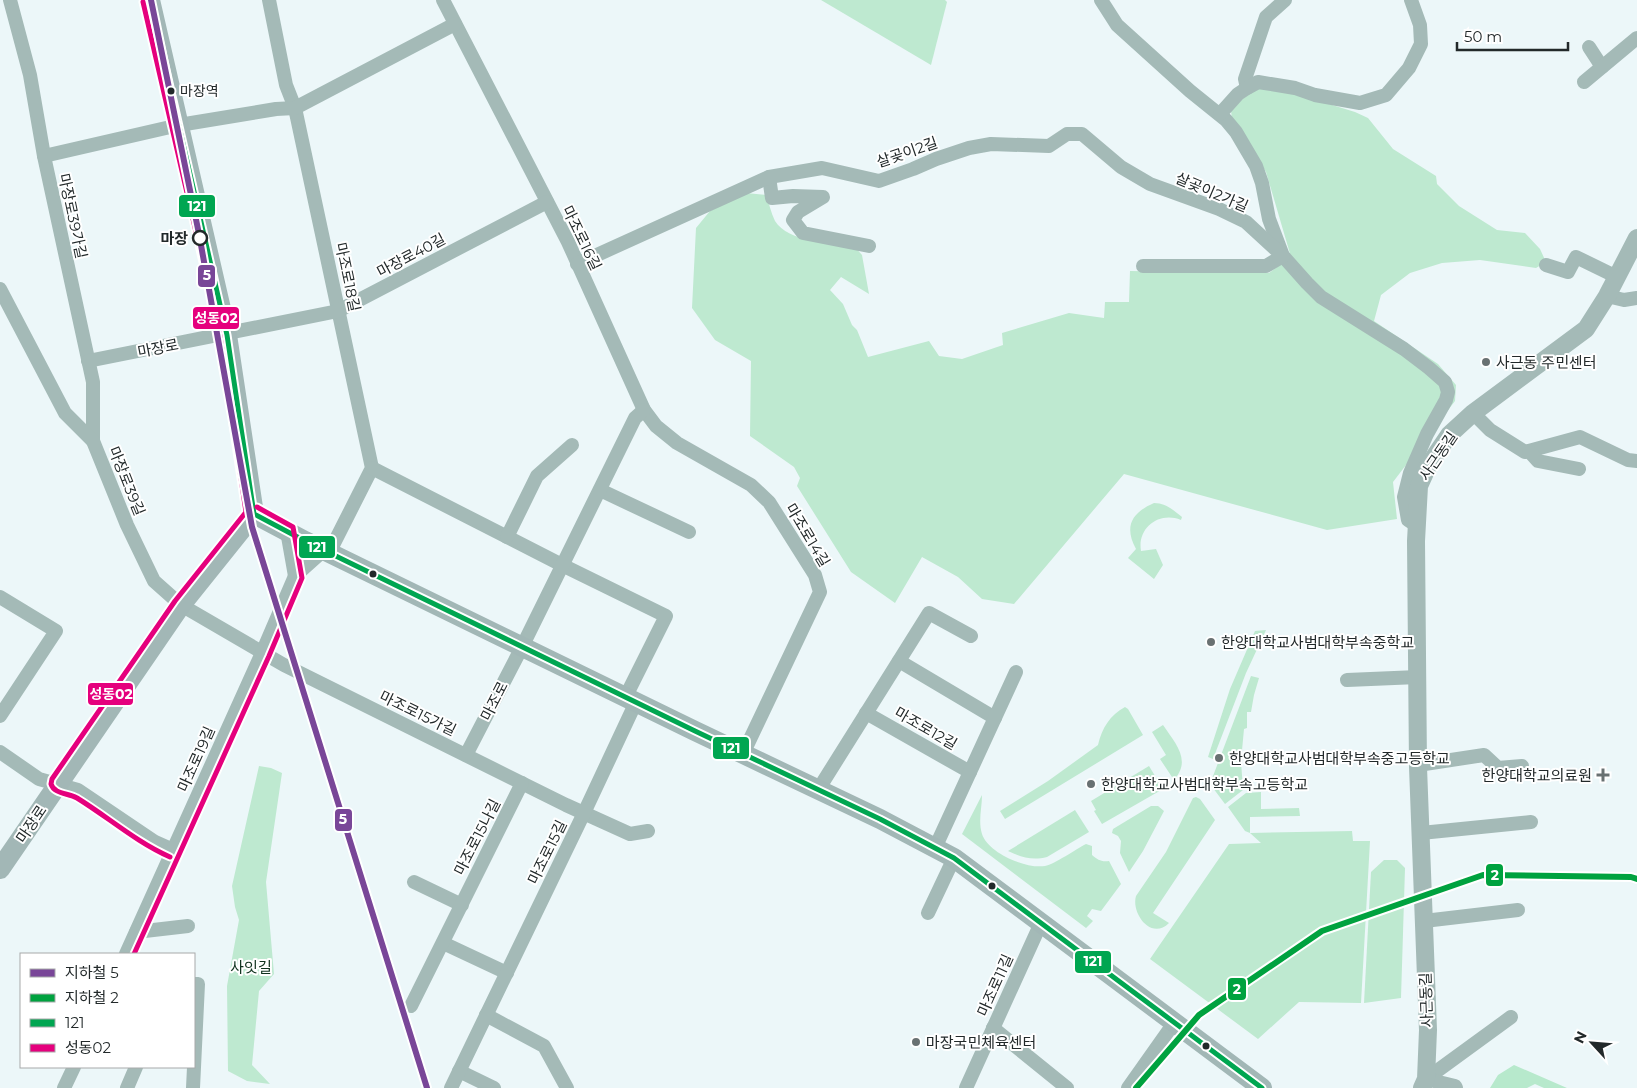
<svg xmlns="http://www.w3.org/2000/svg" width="1637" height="1088" font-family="Montserrat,'Noto Sans KR',sans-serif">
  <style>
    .green { fill: #bee9d0 }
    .forest { fill: #b7e9cc }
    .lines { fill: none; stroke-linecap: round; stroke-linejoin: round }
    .minor { stroke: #a4bab7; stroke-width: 14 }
    .tertiary { stroke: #a4bab7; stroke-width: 18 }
    .secondary { stroke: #a2b7b6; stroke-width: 20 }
    .bus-1-casing { stroke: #fff; stroke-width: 9 }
    .bus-2-casing { stroke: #fff; stroke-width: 9 }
    .bus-1 { stroke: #00a651; stroke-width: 5 }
    .bus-2 { stroke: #e5007d; stroke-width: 5 }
    .metro-1-casing { stroke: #fff; stroke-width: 10 }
    .metro-2-casing { stroke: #fff; stroke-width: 10 }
    .metro-1 { stroke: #794698; stroke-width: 6 }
    .metro-2 { stroke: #00a23f; stroke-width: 6 }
    .bus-dot { fill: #22292a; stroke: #fff; stroke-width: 2 }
    .stop-dot { fill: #fff; stroke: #22292a; stroke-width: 2.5 }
    .poi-dot { fill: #697172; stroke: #fff; stroke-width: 2 }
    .labels { text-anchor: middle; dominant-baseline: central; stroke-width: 4; stroke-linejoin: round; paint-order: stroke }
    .bus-label { font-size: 14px; fill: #22292a; stroke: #fff; text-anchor: start }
    .street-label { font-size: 15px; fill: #22292a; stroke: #fff }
    .stop-label { font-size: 15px; font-weight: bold; fill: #22292a; stroke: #fff; text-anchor: end }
    .poi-label { font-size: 15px; fill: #22292a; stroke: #fff; text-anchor: start }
    .park-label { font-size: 15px; fill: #0e311d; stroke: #fff }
    .line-badge { stroke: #fff; stroke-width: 2 }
    .badge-label { font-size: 14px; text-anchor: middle; font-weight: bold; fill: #fff }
  </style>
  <rect width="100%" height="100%" fill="#ecf7f9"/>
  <g class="green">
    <path d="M821,0H945L947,2L931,65Z"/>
    <path d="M1253,88L1290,92L1355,112L1368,118L1393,149L1436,176L1437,184L1459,206L1497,230L1525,233L1540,249L1546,262L1536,268L1480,260L1442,263L1410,273L1381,295L1374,321L1438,364L1456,385L1455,401L1393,482L1397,519L1327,530L1124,474L1014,604L982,599L958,577L922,557L895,603L851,572L797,486L800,478L794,467L750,436L751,361L715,340L692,308L696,228L710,211L746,193L766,195C769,203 771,213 775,221C788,242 832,244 854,246L862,255L869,294L841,277L830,290L843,304L852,325L857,330L868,357L929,341L939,356L962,359L1003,345L1002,333L1069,313L1104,318L1105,302H1129L1130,271L1269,273L1291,257L1266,172L1232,119L1231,111Z"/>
    <path d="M1154,503C1166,503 1173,510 1182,517L1181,520C1159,511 1137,528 1141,551L1156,549L1163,565L1154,579L1128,558L1136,549C1124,527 1131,513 1154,503Z"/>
    <path d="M1266,630L1246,673L1213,759L1208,757L1230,689L1255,631Z"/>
    <path d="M1251,676L1259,678L1254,695L1251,712H1247V728L1244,729L1241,761L1243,790L1225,804L1210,784Z"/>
    <path d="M1125,707L1128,709L1143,735L1005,819L1000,811L1048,781L1098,745C1102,728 1110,715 1125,707Z"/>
    <path d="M1163,725C1175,743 1192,760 1174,780L1160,759L1166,755L1152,732Z"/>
    <path d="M259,766L271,768L282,773L266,882L274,974L259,991L252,1065L270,1084L247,1081L228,1071L227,986L239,920L235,907L232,886Z"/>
    <path d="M1149,766L1163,789L1102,824L1094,811L1096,810L1091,801Z"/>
    <path d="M1261,792V809L1299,808L1300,816L1250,817V833L1352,831L1353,841H1370L1361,1003L1299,1002L1258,1039L1150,959L1229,844L1261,843L1250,833L1245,831L1228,807L1246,793Z"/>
    <path d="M982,795C982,808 978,821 982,834C988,853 1026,869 1045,866C1055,864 1076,849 1086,844L1092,846V855C1098,860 1101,862 1109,861L1121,884L1101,911L1092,909L1087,916L1093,921L1086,928L962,834Z"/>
    <path d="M1196,797L1200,799L1215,820L1153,913L1169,923C1151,941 1131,913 1136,896L1166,852L1193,798Z"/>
    <path d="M1151,806H1158L1164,811L1143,851L1129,872L1120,853L1121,841L1118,836L1112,833L1113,829Z"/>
    <path d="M1075,810L1089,832L1047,857C1032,861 1021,857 1008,851Z"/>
    <path d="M1384,860H1397L1405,868L1401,998L1364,1003L1371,872Z"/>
  </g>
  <path class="forest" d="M1514,1065L1567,1088H1544L1535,1084L1527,1088H1490L1498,1075Z"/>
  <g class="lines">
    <g class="minor">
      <path d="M10,0L30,75L44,156L93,382V441"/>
      <path d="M269,0L286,85L295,108L372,468L329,553"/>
      <path d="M443,0L568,242L644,410L656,426L677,443L751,485L769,502L815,575L820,592L743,754"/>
      <path d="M1101,0L1117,25L1190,91L1226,120L1236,132L1256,166L1262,183L1269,219L1283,256L1307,283L1321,297L1404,349L1429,368L1445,382L1448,392L1446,400L1427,434L1410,473L1404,497L1408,520L1417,526"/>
      <path d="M1589,47L1602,67"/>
      <path d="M1584,82L1637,38"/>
      <path d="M1247,88L1245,79L1266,17L1285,0"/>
      <path d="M1220,114L1238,94L1247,88L1258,82L1295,88L1315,95L1360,103L1386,95L1409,68L1421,44L1420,25L1411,0"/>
      <path d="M44,156L179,125L276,109L295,108L455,24"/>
      <path d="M769,177L772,198L793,196L823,197L798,212L793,220L803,233L869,246"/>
      <path d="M577,264L769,177L822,168L879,181L913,169L936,159L969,148L991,144L1049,146L1067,134H1082L1121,167L1150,184L1219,209L1246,222L1283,256L1266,266H1143"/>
      <path d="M1546,265L1568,272L1576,257L1617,277"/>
      <path d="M0,289L65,413L93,441L127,525L154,581L181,605L284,665L566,805L630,834L648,831"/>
      <path d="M1607,296L1624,300L1637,298"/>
      <path d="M88,361L338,311L547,202"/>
      <path d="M1473,413L1490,430L1525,452L1580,437L1628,460L1637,461"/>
      <path d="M1529,451L1538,461L1579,469"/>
      <path d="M372,468L562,565L666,616L625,698"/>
      <path d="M600,490L689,532"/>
      <path d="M287,531L295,576"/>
      <path d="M507,537L537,476L572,445"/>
      <path d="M0,597L56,631L0,716"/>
      <path d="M899,661L995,718"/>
      <path d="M1347,680L1418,677"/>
      <path d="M866,713L970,772"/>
      <path d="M0,752L39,779L78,790L155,842L173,850"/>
      <path d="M466,755L522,647L635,418L644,410"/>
      <path d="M1418,765L1484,755L1498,768L1522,766"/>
      <path d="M818,790L929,613L971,636"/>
      <path d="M1421,833L1531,822"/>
      <path d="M935,848L1016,672"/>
      <path d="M414,882L462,905"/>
      <path d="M928,913L954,858"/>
      <path d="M1424,921L1518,910"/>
      <path d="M136,932L188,926"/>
      <path d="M443,943L507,973"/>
      <path d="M126,954L262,653L295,576L324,550"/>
      <path d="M411,1006L522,783"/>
      <path d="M486,1015L544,1046L567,1088"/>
      <path d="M993,1028L1067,1088"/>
      <path d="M459,1071L494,1088"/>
      <path d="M1426,1079L1511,1017"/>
      <path d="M1426,1079L1455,1086L1456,1088"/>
      <path d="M64,1088L74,1067"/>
      <path d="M127,1088L136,1067"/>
      <path d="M193,1088L198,984H194"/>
      <path d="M451,1088L584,813L636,702"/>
      <path d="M966,1088L1041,923"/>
      <path d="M1128,1088L1174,1023"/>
    </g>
    <path class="tertiary" d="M1422,1088L1426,1079L1428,1030L1418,767L1416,541L1419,486L1428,466L1449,435L1473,413L1586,329L1607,296L1637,238"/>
    <g class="secondary">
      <path d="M254,514L305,541L695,731L880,819L954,858L1262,1088"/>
      <path d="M0,869L181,605L254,514L227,335L150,0"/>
    </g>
    <g class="bus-1-casing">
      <path id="bus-1" d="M150,0L227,335L254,514L305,541L695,731L880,819L954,858L1262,1088"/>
    </g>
    <g class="bus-2-casing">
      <g id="bus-2">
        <path d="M143,2L220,336L246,512L175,601L52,779L51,784C54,794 68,793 77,798C108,817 136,842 170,857"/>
        <path d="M134,954L269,656L302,578L293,527L257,507"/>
      </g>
    </g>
    <use href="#bus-1" class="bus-1"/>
    <use href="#bus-2" class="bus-2"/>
    <g class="metro-1-casing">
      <path id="metro-1" d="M151,0L199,234L252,527L427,1088"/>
    </g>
    <g class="metro-2-casing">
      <path id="metro-2" d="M1136,1088L1199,1015L1322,931L1483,875L1631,877L1637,879"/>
    </g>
    <use href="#metro-1" class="metro-1"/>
    <use href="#metro-2" class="metro-2"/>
  </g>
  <g class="bus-dot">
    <circle cx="171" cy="91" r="4.5"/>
    <circle cx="373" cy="574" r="4.5"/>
    <circle cx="992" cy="886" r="4.5"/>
    <circle cx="1206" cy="1046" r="4.5"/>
  </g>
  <circle class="stop-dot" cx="200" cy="238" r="7"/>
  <g class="poi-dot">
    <circle cx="1486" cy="362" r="5"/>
    <circle cx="1211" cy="642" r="5"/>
    <circle cx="1219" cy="758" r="5"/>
    <path d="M1600.5 767.5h5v5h5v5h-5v5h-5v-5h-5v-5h5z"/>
    <circle cx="1091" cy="784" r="5"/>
    <circle cx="916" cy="1042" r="5"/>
  </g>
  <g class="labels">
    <g class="bus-label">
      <text x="180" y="91">마장역</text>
    </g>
    <g class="street-label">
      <text transform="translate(907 152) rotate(-19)">살곶이2길</text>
      <text transform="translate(1212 192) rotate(23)">살곶이2가길</text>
      <text transform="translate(73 216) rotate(78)">마장로39가길</text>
      <text transform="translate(582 238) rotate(64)">마조로16길</text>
      <text transform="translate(411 255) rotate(-28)">마장로40길</text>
      <text transform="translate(348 277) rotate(78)">마조로18길</text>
      <text transform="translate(158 348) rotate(-11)">마장로</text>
      <text transform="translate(1438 456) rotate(-56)">사근동길</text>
      <text transform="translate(127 481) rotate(68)">마장로39길</text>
      <text transform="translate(808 535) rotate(59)">마조로14길</text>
      <text transform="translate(494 701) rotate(-63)">마조로</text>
      <text transform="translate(418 713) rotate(26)">마조로15가길</text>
      <text transform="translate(926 728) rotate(30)">마조로12길</text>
      <text transform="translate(196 759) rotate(-66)">마조로19길</text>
      <text transform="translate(31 824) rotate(-56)">마장로</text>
      <text transform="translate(477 837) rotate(-63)">마조로15나길</text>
      <text transform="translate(547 852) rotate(-64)">마조로15길</text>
      <text transform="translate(995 985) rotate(-66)">마조로11길</text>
      <text transform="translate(1426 1000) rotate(-92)">사근동길</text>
    </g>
    <g class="stop-label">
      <text x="188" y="238">마장</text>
    </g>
    <g class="poi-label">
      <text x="1496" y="362">사근동 주민센터</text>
      <text x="1221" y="642">한양대학교사범대학부속중학교</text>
      <text x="1229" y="758">한양대학교사범대학부속중고등학교</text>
      <text x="1592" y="775" text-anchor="end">한양대학교의료원</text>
      <text x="1101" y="784">한양대학교사범대학부속고등학교</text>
      <text x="926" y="1042">마장국민체육센터</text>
    </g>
    <g class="park-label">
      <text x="251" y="967">사잇길</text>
    </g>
  </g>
  <g class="line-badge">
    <rect x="178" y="194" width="38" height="24" rx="5" fill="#00a651"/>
    <rect x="197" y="264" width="19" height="24" rx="5" fill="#794698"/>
    <rect x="192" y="306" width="48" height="24" rx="5" fill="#e5007d"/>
    <rect x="298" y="535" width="38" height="24" rx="5" fill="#00a651"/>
    <rect x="87" y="682" width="47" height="24" rx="5" fill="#e5007d"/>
    <rect x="712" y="736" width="38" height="24" rx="5" fill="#00a651"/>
    <rect x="334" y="808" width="19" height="24" rx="5" fill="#794698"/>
    <rect x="1485" y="863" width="19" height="24" rx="5" fill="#00a23f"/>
    <rect x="1074" y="950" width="38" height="24" rx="5" fill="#00a651"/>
    <rect x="1227" y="977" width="20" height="24" rx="5" fill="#00a23f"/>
  </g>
  <g class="badge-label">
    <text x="197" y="211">121</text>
    <text x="207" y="280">5</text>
    <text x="216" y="323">성동02</text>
    <text x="317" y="552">121</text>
    <text x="111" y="699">성동02</text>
    <text x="731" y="753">121</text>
    <text x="343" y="824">5</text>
    <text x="1495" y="880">2</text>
    <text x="1093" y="966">121</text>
    <text x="1237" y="994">2</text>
  </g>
  <rect x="20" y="953" width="175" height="115" fill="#ffffff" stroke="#a7a9aa"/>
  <rect x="30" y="969" width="25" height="8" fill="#794698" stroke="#a7a9aa"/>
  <text x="65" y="978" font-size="15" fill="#22292a">지하철 5</text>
  <rect x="30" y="994" width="25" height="8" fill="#00a23f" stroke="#a7a9aa"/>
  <text x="65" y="1003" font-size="15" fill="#22292a">지하철 2</text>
  <rect x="30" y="1019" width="25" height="8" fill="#00a651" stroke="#a7a9aa"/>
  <text x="65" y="1028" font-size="15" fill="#22292a">121</text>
  <rect x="30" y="1044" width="25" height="8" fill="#e5007d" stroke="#a7a9aa"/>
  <text x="65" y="1053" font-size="15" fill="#22292a">성동02</text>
  <g transform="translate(1592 1043) rotate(296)" stroke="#ffffff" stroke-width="4" paint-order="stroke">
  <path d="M0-4L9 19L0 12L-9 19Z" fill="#22292a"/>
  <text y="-8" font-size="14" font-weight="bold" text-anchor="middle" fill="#22292a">N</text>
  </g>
  <path d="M1457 42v8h111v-8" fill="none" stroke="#22292a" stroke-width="2.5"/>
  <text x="1464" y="42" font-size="15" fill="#22292a" stroke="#ffffff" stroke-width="4" paint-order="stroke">50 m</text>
</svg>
